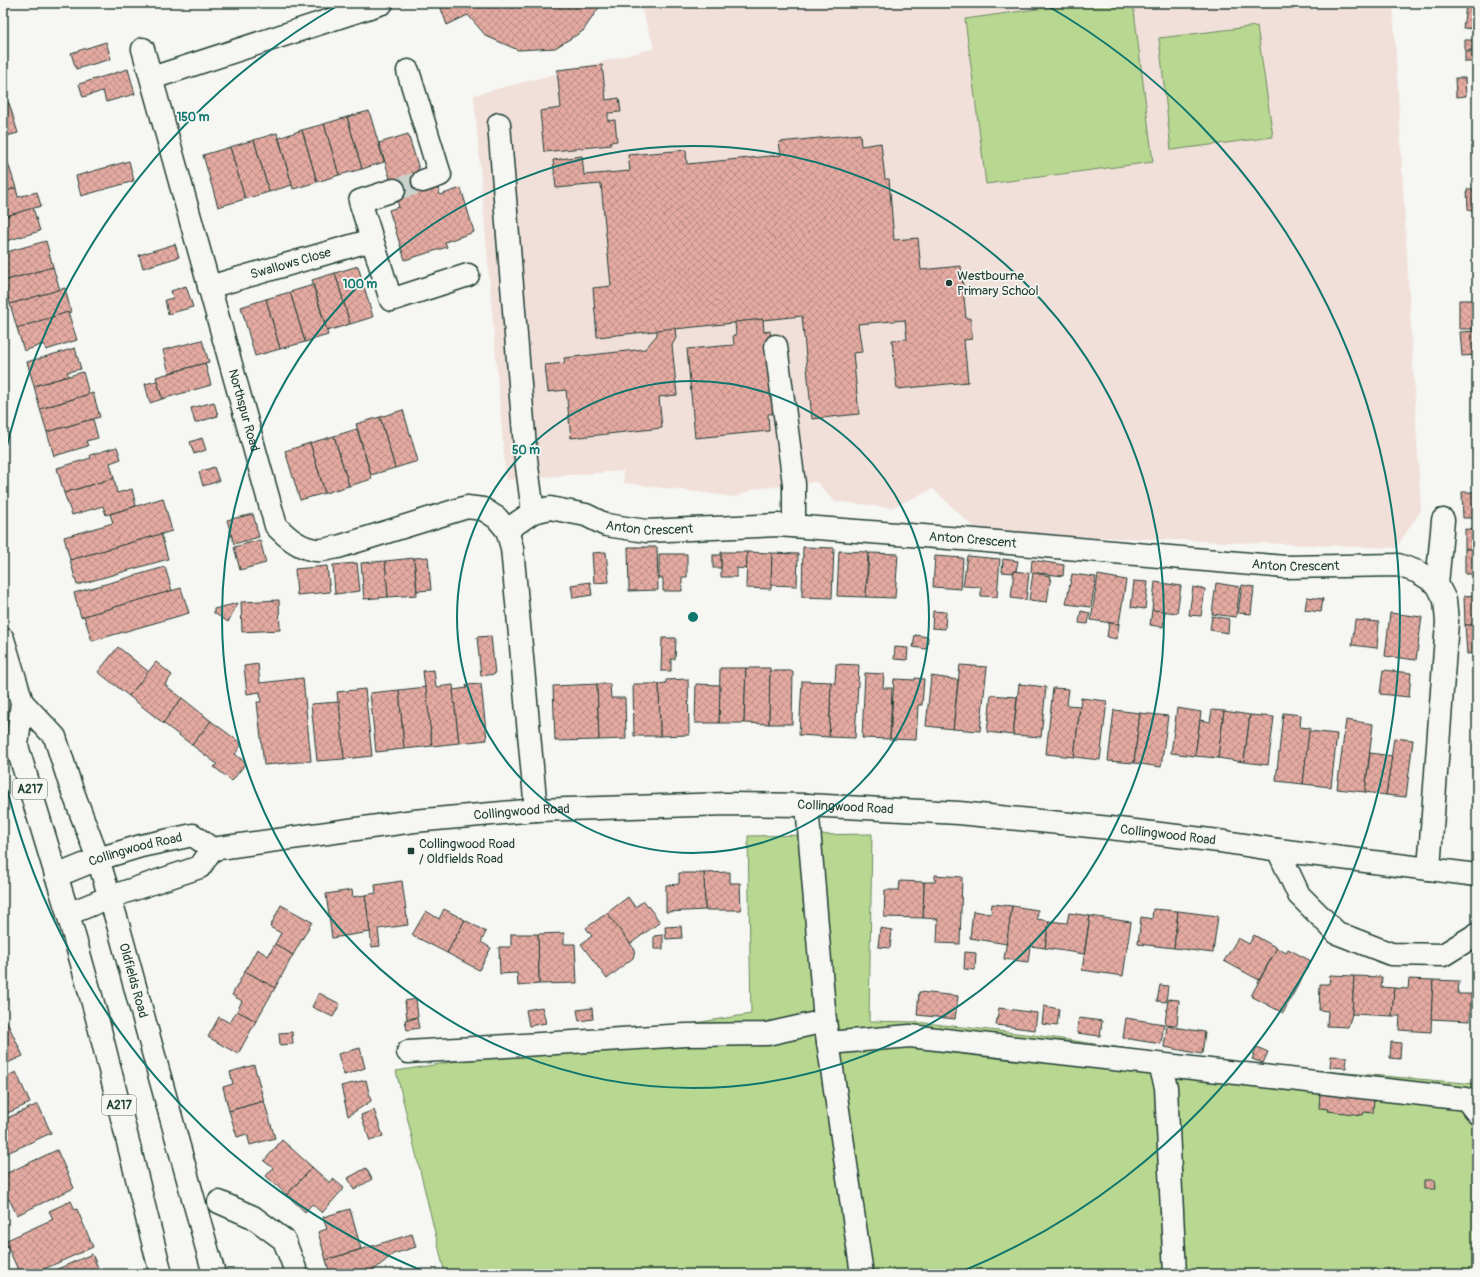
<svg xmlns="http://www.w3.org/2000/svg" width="1480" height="1277" font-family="Pangolin,sans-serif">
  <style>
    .built { fill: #f1e0da }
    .green { fill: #b8d891; stroke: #6c8a62 }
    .building { fill: url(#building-cross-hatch); stroke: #1f3d34 }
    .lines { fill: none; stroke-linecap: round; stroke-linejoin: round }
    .minor-tunnel { stroke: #cbd1cc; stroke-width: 22; stroke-dasharray: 22 11; stroke-linecap: butt }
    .minor-casing { stroke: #1f3d34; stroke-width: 25 }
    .highway-casing { stroke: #1f3d34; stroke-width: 25 }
    .minor { stroke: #f6f6f2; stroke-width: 22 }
    .highway { stroke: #f6f6f2; stroke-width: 22 }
    .ring { fill: none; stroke: #0f766e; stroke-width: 2 }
    .poi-dot { fill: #1f3d34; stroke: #f6f6f2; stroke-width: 1.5 }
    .labels { text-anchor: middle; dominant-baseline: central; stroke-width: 3.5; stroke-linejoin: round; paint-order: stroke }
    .shield { fill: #f6f6f2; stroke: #60746d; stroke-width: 1 }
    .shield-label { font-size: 12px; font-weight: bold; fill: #1f3d34 }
    .street-label { font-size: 13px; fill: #1f3d34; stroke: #f6f6f2 }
    .poi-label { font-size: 13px; fill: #1f3d34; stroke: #f6f6f2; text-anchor: start }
    .centre { fill: #0f766e; stroke: #f6f6f2; stroke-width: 2 }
    .ring-label { font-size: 12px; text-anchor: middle; font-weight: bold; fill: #0f766e; stroke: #f6f6f2; stroke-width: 3.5; stroke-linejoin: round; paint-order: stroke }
  </style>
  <defs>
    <pattern id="building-cross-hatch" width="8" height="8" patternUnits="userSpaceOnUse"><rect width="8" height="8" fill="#e5aba2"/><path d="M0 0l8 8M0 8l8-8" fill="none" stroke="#b98c85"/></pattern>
  </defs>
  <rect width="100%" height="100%" fill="#f6f6f2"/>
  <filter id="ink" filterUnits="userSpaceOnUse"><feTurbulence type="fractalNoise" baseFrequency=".025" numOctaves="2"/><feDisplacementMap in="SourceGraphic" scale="8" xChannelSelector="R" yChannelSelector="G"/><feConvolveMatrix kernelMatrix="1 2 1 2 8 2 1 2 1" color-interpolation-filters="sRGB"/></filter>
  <g filter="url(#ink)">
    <path class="built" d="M639,3H1393L1421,510L1396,548L980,533L933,489L891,508L833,501L817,482L754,489L736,497L624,483L623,471L506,480L474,95L655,48Z"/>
    <g class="green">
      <path d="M1080,3H1133L1153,162L986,184L965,19Z"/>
      <path d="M1257,26L1273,137L1171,150L1159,38Z"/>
      <path d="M872,834L869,1021L916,1022L1034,1035L1217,1062L1477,1084V1274H445L396,1071L751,1014L748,836Z"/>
    </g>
    <g class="building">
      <path d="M439,3H602L583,31L555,48L518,50L486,36L468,15L447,25Z"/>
      <path d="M1466,6L1477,7L1475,29L1463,28Z"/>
      <path d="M1465,40H1474V50L1465,51Z"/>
      <path d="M106,42L111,59L76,69L71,53Z"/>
      <rect x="1465" y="52" width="12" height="10"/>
      <path d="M602,65L606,100L619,98L621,112L608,113V121L615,120L617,141L610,142L611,145L544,152L540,111L561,108L557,70Z"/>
      <path d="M128,69L135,94L106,102L103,91L83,97L79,84Z"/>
      <path d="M1455,78H1465L1466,96L1456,97Z"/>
      <path d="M9,103L18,133L3,137V104Z"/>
      <path d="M369,111L384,162L362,169L347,117Z"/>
      <path d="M347,117L362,169L339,175L324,124Z"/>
      <path d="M324,124L339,175L317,182L302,130Z"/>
      <path d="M302,130L317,182L293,189L279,138Z"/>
      <path d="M277,133L292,185L269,192L254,140Z"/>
      <path d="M408,134L425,188L437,184L440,195L461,188L474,232L445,242L447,247L405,260L389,210L399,207L379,143Z"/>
      <path d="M860,134L861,146L881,143L885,179H889L894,240L918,238L921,270L961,266L966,318H970L972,339L964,340L968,382L897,389L892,340L907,339L905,320L858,324L862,352L853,353L859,414L812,419L802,316L597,337L593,288L611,286L601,184L556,188L553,160L582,156L584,175L630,171L628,155L686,150L687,164L781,155L779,142Z"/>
      <path d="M254,140L269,192L245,199L230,147Z"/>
      <path d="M3,145L8,163L3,164Z"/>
      <path d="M230,147L245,199L218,207L203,155Z"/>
      <path d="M129,161L134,181L81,196L76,176Z"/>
      <path d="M8,163L16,188L3,192V164Z"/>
      <path d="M16,188L18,197L37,192L41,206L3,217V192Z"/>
      <path d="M1467,189H1477V212L1468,209Z"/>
      <path d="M33,208L40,231L3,242V217Z"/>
      <rect x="1474" y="230" width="3" height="21"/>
      <path d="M46,241L53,267L4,281L3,253Z"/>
      <path d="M175,244L179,257L143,268L139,255Z"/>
      <path d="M358,266L373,317L350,324L335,273Z"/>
      <path d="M53,267L60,290L10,304L4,281Z"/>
      <path d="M335,273L350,324L327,331L312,280Z"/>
      <path d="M313,285L328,335L305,342L290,292Z"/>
      <path d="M186,286L193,307L168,314L165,300L173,298L171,291Z"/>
      <path d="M65,288L71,312L17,328L10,304Z"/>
      <path d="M290,292L305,342L280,349L266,299Z"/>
      <path d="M266,299L280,349L255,356L241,307Z"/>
      <path d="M1459,300H1475L1476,329H1459Z"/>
      <path d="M68,312L77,340L46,350L44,344L24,351L17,328Z"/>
      <path d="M763,319L764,332L770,331L778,413L768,414L769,431L695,438L687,349L734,345L733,335H736L735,322Z"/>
      <path d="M675,328L676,338L672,345L677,395L659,397L662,428L571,438L566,390L548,392L545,365L565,363L564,358L645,349L657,335V330Z"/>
      <path d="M1477,331V355L1462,356L1460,332Z"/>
      <path d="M202,340L209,362L169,373L163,350Z"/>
      <path d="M75,348L81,369L67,372L69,376L34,386L27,362Z"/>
      <path d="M205,363L211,385L162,399L156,377Z"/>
      <path d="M83,372L89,394L40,409L34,386Z"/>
      <path d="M157,381L162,399L150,403L145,384Z"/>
      <path d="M93,393L100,417L47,432L40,409Z"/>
      <path d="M214,402L218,416L195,423L191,408Z"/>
      <path d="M403,410L418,461L395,468L380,417Z"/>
      <path d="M380,417L395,468L371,475L356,424Z"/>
      <path d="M93,419L98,438L86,441L88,446L54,456L47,432Z"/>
      <path d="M357,429L372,479L349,486L334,436Z"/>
      <path d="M334,436L349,486L325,493L310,443Z"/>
      <path d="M202,438L206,450L194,454L190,442Z"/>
      <path d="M310,443L325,493L300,500L285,451Z"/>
      <path d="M117,447L121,459L110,463L114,478L64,493L57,468L91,458L90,455Z"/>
      <path d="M214,467L219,481L203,486L199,472Z"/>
      <path d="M114,478L117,493L132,489L136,506L106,515L103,506L72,515L64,493Z"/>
      <path d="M1462,492H1477V518H1463Z"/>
      <path d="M163,498L172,531L70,560L64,537L113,523L110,514Z"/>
      <path d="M253,514L259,537L234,544L227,520Z"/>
      <path d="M1465,529L1477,530V549H1465Z"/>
      <path d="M161,534L168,559L77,585L70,560Z"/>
      <path d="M260,540L266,563L240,570L234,547Z"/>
      <path d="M628,547H657L658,590L629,591Z"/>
      <path d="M803,547L834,548L832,598L802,597Z"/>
      <rect x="1465" y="549" width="12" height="25"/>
      <path d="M839,551L868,552L866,597L837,596Z"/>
      <path d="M606,552L609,582L594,583L592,553Z"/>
      <path d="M721,552H747V569L737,568V577H721Z"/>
      <path d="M747,552L772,553L771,589L746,588Z"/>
      <path d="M772,553L798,554L797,586L771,585Z"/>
      <path d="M869,553L898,554L895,598L866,597Z"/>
      <path d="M659,554H687V577H682V591H663V578H659Z"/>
      <rect x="713" y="555" width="8" height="13"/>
      <path d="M935,556L963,558L961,589L933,587Z"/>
      <path d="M967,556L1000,559L997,597L981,596V587L963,586Z"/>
      <path d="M428,557L431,590L417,591L414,558Z"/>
      <path d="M414,558L417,595L388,597L385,561Z"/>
      <path d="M1003,559L1018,561L1016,571H1014V573L1002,572Z"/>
      <path d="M1032,560L1064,565L1063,576L1031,572Z"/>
      <path d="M385,561L388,597L364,599L361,563Z"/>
      <path d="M357,563L360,591L335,594L333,565Z"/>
      <path d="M327,566L330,592L297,595L295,569Z"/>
      <path d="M165,567L172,591L81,617L74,593Z"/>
      <path d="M1014,571L1029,573L1026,600L1011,598Z"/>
      <path d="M1033,573L1051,576L1047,602L1029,600Z"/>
      <path d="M1072,574L1096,577L1091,607L1066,604Z"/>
      <path d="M1098,575L1126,580L1119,624L1091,620Z"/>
      <path d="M1134,581L1148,582L1145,609L1131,607Z"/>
      <path d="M590,582L592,595L573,598L571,585Z"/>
      <path d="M1155,582L1181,586L1177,613L1152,610Z"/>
      <path d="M1216,583L1240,587L1236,617L1212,614Z"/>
      <path d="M1242,585L1254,587L1251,614L1238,613Z"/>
      <path d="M1193,587L1205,589L1201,616L1189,615Z"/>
      <path d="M181,588L189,613L92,641L84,616Z"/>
      <path d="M1477,595V625H1465L1464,596Z"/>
      <path d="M1307,597L1323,599L1321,612L1305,610Z"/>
      <path d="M279,600L280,630L242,632L241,602Z"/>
      <path d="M238,603L228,622L214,613V609Z"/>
      <path d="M1152,610L1165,611L1163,627L1150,625Z"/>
      <path d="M933,611L946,612L945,629L932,628Z"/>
      <path d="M1081,611L1090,613L1088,624L1079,623Z"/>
      <path d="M1390,613L1422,617L1416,660L1385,656Z"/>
      <path d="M1212,616L1229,619L1228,633L1210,630Z"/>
      <path d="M1355,620L1379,622L1377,648L1352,645Z"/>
      <path d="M1109,623L1119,624L1117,639L1107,637Z"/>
      <path d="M1465,625H1477V653L1467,654Z"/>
      <path d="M915,635L928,637L927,649L913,647Z"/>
      <path d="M491,636L495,674L481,676L477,637Z"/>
      <path d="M662,638H676L675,659H671V671H661Z"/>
      <path d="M118,647L149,672L129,696L98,672Z"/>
      <path d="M895,647L908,648L907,660L894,659Z"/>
      <path d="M156,662L172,675L165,685L182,698L163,723L129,696Z"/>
      <path d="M258,664L260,683L303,678L311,761L264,765L257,702H261L260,692L247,694L244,666Z"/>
      <path d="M836,664L859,665L855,738L829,737L831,682L835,683Z"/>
      <path d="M960,665L987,667L980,731L953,729Z"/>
      <path d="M720,668H746L744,723H719Z"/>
      <path d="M746,668H770L769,724L744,723Z"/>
      <path d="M434,670L436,687L453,685L459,743L432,746L423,671Z"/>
      <path d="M1383,670L1411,673L1409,697L1380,694Z"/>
      <path d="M1472,670H1477V698H1474Z"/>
      <path d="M770,671H793L792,724H769Z"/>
      <path d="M865,673L884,674L883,688H892L890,739L862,738Z"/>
      <path d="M931,676L958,680L953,729L926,726Z"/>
      <path d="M915,678L924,679L922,705H918L916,740L890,739L894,679L915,680Z"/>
      <path d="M688,679L689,735L660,736L659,684L666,683V680Z"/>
      <path d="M802,681L831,682L829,737L799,735Z"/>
      <path d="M481,684L487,740L459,743L453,690L467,688L466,685Z"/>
      <path d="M597,684L599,740L555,741L553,686Z"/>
      <path d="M597,684H610L611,698H625L626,739L599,740Z"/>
      <path d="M633,684H659L660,736H634Z"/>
      <path d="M696,684L720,685L719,723H695Z"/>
      <path d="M1019,684L1046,687L1041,737L1013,735Z"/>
      <path d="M426,687L432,746L404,749L399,690Z"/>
      <path d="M1053,688L1069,689L1067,705L1080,706L1074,757L1046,754Z"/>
      <path d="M365,689L372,756L344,759L337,692Z"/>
      <path d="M399,690L404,749L376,752L370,693Z"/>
      <path d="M991,695L1017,697L1013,735L987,732Z"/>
      <path d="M182,698L211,721L192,745L163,723Z"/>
      <path d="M1081,698L1107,701L1100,760L1074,757Z"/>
      <path d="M339,702L344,759L317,761L311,704Z"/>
      <path d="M1177,708L1201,712L1195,756L1171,753Z"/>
      <path d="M1114,710L1140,713L1134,763L1108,761Z"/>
      <path d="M1212,710L1224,711L1218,758L1195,756L1200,720L1210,722Z"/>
      <path d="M1224,711L1250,715L1244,762L1218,758Z"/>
      <path d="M1140,713L1168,716L1161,767L1134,763Z"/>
      <path d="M1283,713L1301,715L1300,727L1310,728L1303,784L1276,781Z"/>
      <path d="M1250,715L1274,717L1268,765L1244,762Z"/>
      <path d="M1346,720L1373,724L1365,792L1337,789Z"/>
      <path d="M211,721L242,744L235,754L246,763L232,781L214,767L217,764L192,745Z"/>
      <path d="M1309,731L1337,734L1331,787L1303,784Z"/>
      <path d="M1394,738L1413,740L1406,797L1386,795Z"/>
      <path d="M1474,740H1477V801H1475Z"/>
      <path d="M1370,753L1392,756L1386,795L1365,792Z"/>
      <path d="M730,872V883H740L741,910H705L704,873Z"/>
      <path d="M679,873H704L705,910L666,912V885L679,884Z"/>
      <path d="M935,875L962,877L960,944L937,943L938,919L923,918L924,882H935Z"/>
      <path d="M402,881L408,925L378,929L380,946L372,947L365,895L376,893L375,885Z"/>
      <path d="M900,881L924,882L923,918L884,917L885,890H899Z"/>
      <path d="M352,890L353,897L365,895L370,932L332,938L326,894Z"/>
      <path d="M628,897L635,907L644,901L660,922L630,944L607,913Z"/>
      <path d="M992,904L1012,906L1007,944L970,938L973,911L991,914Z"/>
      <path d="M281,905L312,922L293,955L275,944L281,933L270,927Z"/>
      <path d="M1012,906L1038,910L1037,919L1049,921L1045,948L1030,946L1028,962L1004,959Z"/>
      <path d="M444,909L465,920L447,953L412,935L426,911L439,919Z"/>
      <path d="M1153,909L1178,911L1174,948L1138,944L1141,917L1152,919Z"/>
      <path d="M1178,911L1218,916L1213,953L1174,948Z"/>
      <path d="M607,913L635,950L633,958L607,979L581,944L592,936L586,928Z"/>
      <path d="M1069,913L1090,916L1084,954L1045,948L1049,921L1067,923Z"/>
      <path d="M1090,916L1131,922L1123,976L1082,970Z"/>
      <path d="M465,920L486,932L481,942L491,948L479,970L447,953Z"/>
      <path d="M681,926L682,938L666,939L665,927Z"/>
      <path d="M880,928L892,930L890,948L878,947Z"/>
      <path d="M564,933V944H575L577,983L539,984L538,934Z"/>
      <path d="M511,934H538L539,984L518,986L517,973L500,974L499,947H511Z"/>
      <path d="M663,935V949H654V936Z"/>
      <path d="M1254,935L1277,948L1259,980L1224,961L1238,938L1249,944Z"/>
      <path d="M275,944L293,955L275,988L245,971L257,949L268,956Z"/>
      <path d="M1277,948L1286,953L1288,949L1311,961L1283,1013L1251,996Z"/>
      <path d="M965,952L976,953L975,970L964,969Z"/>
      <path d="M245,971L275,988L256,1021L237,1011L242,1001L232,995Z"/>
      <path d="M1330,975L1354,976L1352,1014L1348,1027L1327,1026L1328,1011L1319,1010L1320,984H1329Z"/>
      <path d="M1354,976L1382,977L1381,987L1394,988L1392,1016L1352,1014Z"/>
      <path d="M1409,979L1433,980L1431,1032L1399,1030L1400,1016H1392L1394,988L1408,989Z"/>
      <path d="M1433,980L1459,981L1458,994H1471L1470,1021L1431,1019Z"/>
      <path d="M1160,985L1168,986L1166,1002L1157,1001Z"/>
      <path d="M919,992L958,996L955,1019L917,1015Z"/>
      <path d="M319,993L340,1004L333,1017L312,1007Z"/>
      <path d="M416,999L418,1017L407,1019L405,1001Z"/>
      <path d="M1168,999L1179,1000L1177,1025L1165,1024Z"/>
      <path d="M1044,1006L1059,1009L1057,1026L1042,1024Z"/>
      <path d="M542,1007L546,1023L529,1026L526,1010Z"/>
      <path d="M592,1008L593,1019L579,1021L577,1010Z"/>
      <path d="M999,1008L1037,1013L1035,1030L996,1025Z"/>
      <path d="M237,1011L256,1021L238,1054L208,1037L219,1017L230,1023Z"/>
      <path d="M5,1018L23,1056L3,1065V1019Z"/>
      <path d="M417,1018L419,1028L407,1030L405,1020Z"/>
      <path d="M1079,1018L1102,1021L1100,1036L1077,1033Z"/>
      <path d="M1126,1018L1164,1024L1161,1044L1123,1038Z"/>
      <path d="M1167,1026L1205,1032L1202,1054L1164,1047Z"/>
      <path d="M292,1032L293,1044L280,1045L279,1033Z"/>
      <path d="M1391,1042L1401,1043L1400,1059L1390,1058Z"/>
      <path d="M1257,1047L1268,1052L1263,1063L1252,1059Z"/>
      <path d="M360,1048L365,1068L344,1075L338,1054Z"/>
      <path d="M1331,1056L1347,1057L1346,1068L1330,1067Z"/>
      <path d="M254,1065L264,1101L229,1111L223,1087L233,1084L230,1072Z"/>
      <path d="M16,1072L30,1103L3,1115V1078Z"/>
      <path d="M366,1080L371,1101L348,1116L341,1086Z"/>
      <path d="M1320,1093L1374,1098L1373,1113L1364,1112L1363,1115L1328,1111L1329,1109L1319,1108Z"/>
      <path d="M264,1101L275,1138L250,1145L247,1134L237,1137L229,1111Z"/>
      <path d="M38,1104L51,1133L3,1155V1120Z"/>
      <path d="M374,1110L383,1136L370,1141L361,1115Z"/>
      <path d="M282,1140L312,1167L287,1195L266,1176L273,1168L264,1161Z"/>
      <path d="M57,1150L74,1188L17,1215L9,1199L3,1202V1175Z"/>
      <path d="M312,1167L330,1183L333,1179L344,1188L322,1213L312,1204L305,1212L287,1195Z"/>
      <path d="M366,1168L372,1179L354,1190L348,1178Z"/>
      <path d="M1424,1180H1435L1436,1189H1424Z"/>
      <path d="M71,1201L75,1210L77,1209L93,1247L33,1274H20L5,1241L53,1219L49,1211Z"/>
      <path d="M350,1209L361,1249L326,1260L318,1232L327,1229L323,1217Z"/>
      <path d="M412,1234L416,1247L393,1254L374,1270L375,1274H330L326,1260Z"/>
      <path d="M92,1254L101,1274H54L53,1271Z"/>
      <rect x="1388" y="1268" width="6" height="6"/>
    </g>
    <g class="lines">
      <path class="minor-tunnel" d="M394,190L423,181"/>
      <g class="minor-casing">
        <g id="minor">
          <path id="s1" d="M143,49L276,526C287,537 299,548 316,550C322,551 331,548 338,547L467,507L483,509L497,518L507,530L512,548L536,810"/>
          <path d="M408,71L440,175L423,181"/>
          <path d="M152,78L382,3"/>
          <path d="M499,124L526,459L533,512"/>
          <path d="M394,190L360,201L391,300L468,275"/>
          <path id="s2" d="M209,287L372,240"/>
          <path d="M776,346L794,484V526"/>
          <path id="s3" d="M507,530L533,512L550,508L586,515L606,525L646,531L778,525L975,540L1285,567L1398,565L1418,572L1437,584L1445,600L1447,622L1429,869"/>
          <path d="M1437,584L1443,520"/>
          <path d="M807,805L825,1021L862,1274"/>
          <path d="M1278,850L1299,895L1337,933L1391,954L1443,955L1477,934"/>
          <path id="s4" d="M56,876L98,859L141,846L193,835L212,849L414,821L536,810L727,804L807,805L959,813L1110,828L1219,841L1278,850L1477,875"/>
          <path d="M68,914L110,897L200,867L212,849"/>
          <path d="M828,1043L910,1036L1466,1099L1477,1113"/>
          <path d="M408,1052L686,1035L767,1034L825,1021"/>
          <path d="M1160,1065L1166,1087L1175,1274"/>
          <path d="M219,1202L253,1217L284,1240L297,1274"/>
        </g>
      </g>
      <g class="highway-casing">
        <g id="highway">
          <path d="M3,639L22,702L17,746L68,914L96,1014L161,1274"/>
          <path id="s5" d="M22,702L55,737L70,784L98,859L117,921L214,1274"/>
        </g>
      </g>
      <use href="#minor" class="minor"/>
      <use href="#highway" class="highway"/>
    </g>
  </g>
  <g class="ring">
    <circle cx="693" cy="617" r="236"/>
    <circle cx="693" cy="617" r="471"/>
    <path d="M428 1273A707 707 0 0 1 4 776M4 458A707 707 0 0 1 339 5M1046 5A707 707 0 0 1 958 1273"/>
  </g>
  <g class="poi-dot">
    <circle cx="949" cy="283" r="4"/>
    <rect x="407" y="847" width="8" height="8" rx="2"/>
  </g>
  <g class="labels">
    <g class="shield">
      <rect x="13" y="779" width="34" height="20" rx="3"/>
      <rect x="102" y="1095" width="34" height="20" rx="3"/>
    </g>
    <g class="shield-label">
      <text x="30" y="789">A217</text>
      <text x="119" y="1105">A217</text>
    </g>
    <g class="street-label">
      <text stroke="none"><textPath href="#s2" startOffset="85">Swallows Close</textPath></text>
      <text stroke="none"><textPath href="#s1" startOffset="375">Northspur Road</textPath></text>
      <text stroke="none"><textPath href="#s3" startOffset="152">Anton Crescent</textPath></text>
      <text stroke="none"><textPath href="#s3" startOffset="476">Anton Crescent</textPath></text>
      <text stroke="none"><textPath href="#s3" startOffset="800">Anton Crescent</textPath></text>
      <text stroke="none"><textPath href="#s4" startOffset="803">Collingwood Road</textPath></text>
      <text stroke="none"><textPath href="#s4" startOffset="479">Collingwood Road</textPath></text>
      <text stroke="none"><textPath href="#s4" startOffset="1127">Collingwood Road</textPath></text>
      <text stroke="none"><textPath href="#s4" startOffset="84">Collingwood Road</textPath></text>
      <text stroke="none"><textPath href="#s5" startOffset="304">Oldfields Road</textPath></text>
    </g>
    <g class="poi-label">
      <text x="957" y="276">Westbourne<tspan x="957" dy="15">Primary School</tspan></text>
      <text x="419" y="844">Collingwood Road<tspan x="419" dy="15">/ Oldfields Road</tspan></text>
    </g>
  </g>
  <circle cx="693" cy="617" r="6" class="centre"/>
  <g class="ring-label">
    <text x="193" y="121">150 m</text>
    <text x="360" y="288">100 m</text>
    <text x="526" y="454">50 m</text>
  </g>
  <rect width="1480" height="1277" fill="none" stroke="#f6f6f2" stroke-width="16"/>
  <rect x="8" y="8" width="1464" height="1261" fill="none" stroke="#1f3d34" stroke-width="1.5" filter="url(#ink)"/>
</svg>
